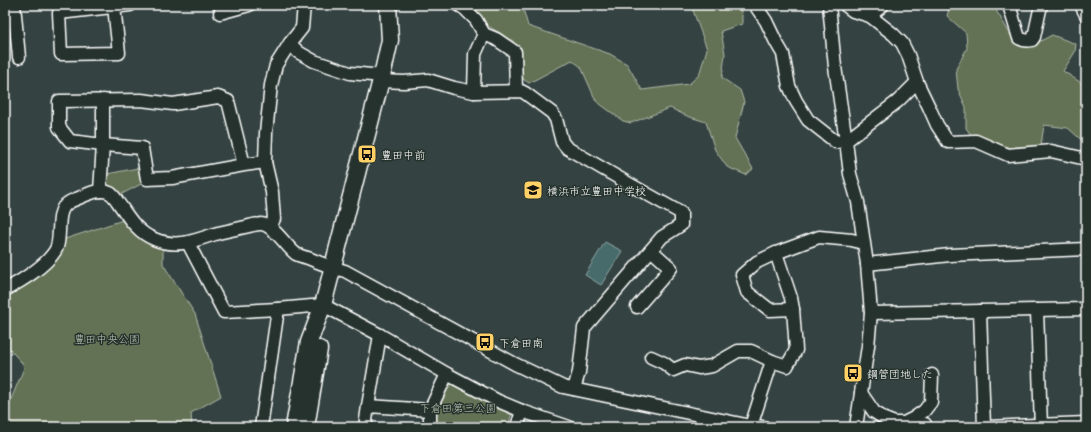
<svg xmlns="http://www.w3.org/2000/svg" width="1091" height="432" font-family="'Playpen Sans','Klee One',sans-serif">
  <style>
    .green { fill: #637254; stroke: #b1b8aa }
    .water { fill: #466b6b; stroke: #90a6a6 }
    .lines { fill: none; stroke-linecap: round; stroke-linejoin: round }
    .street-casing { stroke: #fff; stroke-width: 15 }
    .secondary-casing { stroke: #fff; stroke-width: 19 }
    .street { stroke: #26332d; stroke-width: 12 }
    .secondary { stroke: #26332d; stroke-width: 16 }
    .labels { text-anchor: middle; dominant-baseline: central; stroke-width: 3; stroke-linejoin: round; paint-order: stroke }
    .poi-label { font-size: 11px; fill: #fff; stroke: #26332d; text-anchor: start }
    .park-label { font-size: 11px; fill: #b9c0b2; stroke: #26332d }
  </style>
  <rect width="100%" height="100%" fill="#344342"/>
  <filter id="ink" filterUnits="userSpaceOnUse"><feTurbulence type="fractalNoise" baseFrequency=".025" numOctaves="2"/><feDisplacementMap in="SourceGraphic" scale="8" xChannelSelector="R" yChannelSelector="G"/><feConvolveMatrix kernelMatrix="1 2 1 2 8 2 1 2 1" color-interpolation-filters="sRGB"/></filter>
  <g filter="url(#ink)">
    <g class="green">
      <path d="M475,5H522L528,26L610,54L627,64L642,90L689,84L699,75L707,49L691,5H739L742,15V24L721,31L725,54L722,78L740,90L744,102L735,138L753,169L746,175L727,167L715,150L706,122L687,116L670,108L631,123L623,121L596,101L581,67L572,60L529,83L523,79L517,52L513,41L485,24L474,9Z"/>
      <path d="M950,5H993L1016,44H1035L1052,35L1076,44L1075,52L1063,71L1086,86V144L1068,128L1044,125L1041,145L1006,148L971,135L966,128V107L958,89L956,69L967,48L966,33L947,16Z"/>
      <path d="M143,167L145,182L120,195L106,187L107,174Z"/>
      <path d="M123,220L163,247V264L195,314L221,396L191,413L192,427H5V414L24,368L23,364L5,344V306L8,295L61,254L65,239Z"/>
      <path d="M453,381L512,412L508,427H433V411L449,382Z"/>
    </g>
    <path class="water" d="M605,242L622,251L601,285L585,275Z"/>
    <g class="lines">
      <g class="street-casing">
        <g id="street">
          <path d="M14,5L19,57"/>
          <path d="M459,5L465,9L476,20L484,34L496,39L515,52L516,91"/>
          <path d="M755,5L766,21L776,42L783,54L789,86L796,101L808,120L836,142L846,141L898,101L917,82"/>
          <path d="M829,5L835,67L846,141L850,174L858,202L867,264L871,313L868,346L856,427"/>
          <path d="M845,5L853,11L870,16L893,34L902,43L908,55L917,82L929,107L937,125L948,142L976,141L1008,155L1051,151L1086,159"/>
          <path d="M1009,5L1019,38C1024,41 1027,41 1032,40L1034,37L1041,5"/>
          <path d="M1081,5L1086,15"/>
          <path d="M114,6L119,53L61,54L59,13L130,5"/>
          <path d="M220,13L249,5"/>
          <path d="M870,16L883,5"/>
          <path d="M290,43L298,52L314,61L350,73L382,76"/>
          <path d="M381,81L404,82L428,80L454,88L474,92L521,91L525,93L552,113L556,119L562,142L567,148L631,185L681,213V225L662,237L584,328L579,372L574,389"/>
          <path d="M474,92L475,54L484,34"/>
          <path d="M244,165L228,101L218,97L173,104L141,100L59,101V127L70,141L103,145L142,148L147,179L172,178L244,165L265,162"/>
          <path d="M100,191L103,145V100"/>
          <path d="M270,227L274,219L272,192L265,162L266,133L271,85L276,65L290,43L302,28L304,5"/>
          <path d="M188,243L224,312L278,309"/>
          <path d="M776,253L757,262L742,275L747,292L770,310L793,309"/>
          <path d="M867,264L950,255L1086,249"/>
          <path d="M5,290C21,281 45,267 55,251C63,239 54,211 68,203C72,200 77,199 81,197C90,193 101,188 110,193C115,196 118,203 122,208C130,220 139,233 154,239C177,249 196,240 218,233C227,231 236,229 245,227C250,226 255,224 260,224C273,223 286,247 296,254C300,256 304,257 308,258C320,263 332,268 345,271L515,364L563,387L751,426L764,427"/>
          <path d="M637,307L671,268L651,250"/>
          <path d="M1037,310L1041,427"/>
          <path d="M980,311L984,427"/>
          <path d="M871,313L1086,309"/>
          <path d="M651,357L664,363L673,370L685,365L699,368L712,366L738,351H751L772,361L787,366L796,350L793,309L791,298L776,253L819,237L852,240L863,243"/>
          <path d="M861,393L874,412L887,420L895,423H904L914,418L924,411L931,402L932,375"/>
          <path d="M368,406L430,410"/>
          <path d="M925,424V427"/>
          <path d="M751,426L772,361"/>
          <path d="M261,427L278,309L323,305L380,335L447,374L498,401L522,411L569,427"/>
          <path d="M365,427L368,406L380,335"/>
          <path d="M430,427V410L447,374"/>
          <path d="M517,427L522,411"/>
          <path d="M989,427L1086,423"/>
        </g>
      </g>
      <g class="secondary-casing">
        <g id="secondary">
          <path d="M294,427L309,342L323,305L382,76L390,40L388,5"/>
          <path d="M306,427L319,349"/>
        </g>
      </g>
      <use href="#street" class="street"/>
      <use href="#secondary" class="secondary"/>
    </g>
  </g>
  <defs>
    <g id="bus-square" transform="scale(1)"><rect x="-9" y="-9" width="18" height="18" rx="4" fill="#ffd166" stroke="#26332d"/><path d="M-5-6H5V4H4V6H2V4H-2V6H-4V4H-5ZM-3.5-4V0h7V-4ZM-3.5 1.2v1.5H-2V1.2ZM2 1.2v1.5H3.5V1.2Z" fill="#111"/></g>
    <g id="school-square" transform="scale(1)"><rect x="-9" y="-9" width="18" height="18" rx="4" fill="#ffd166" stroke="#26332d"/><path d="M0-5L7-2L0 1L-7-2ZM-4 1L0 2.5L4 1V4Q0 6-4 4Z" fill="#111"/></g>
  </defs>
  <g fill-rule="evenodd">
    <use href="#bus-square" x="367" y="154"/>
    <use href="#school-square" x="533" y="190"/>
    <use href="#bus-square" x="485" y="342"/>
    <use href="#bus-square" x="853" y="373"/>
  </g>
  <g class="labels">
    <g class="poi-label">
      <text x="381" y="154">豊田中前</text>
      <text x="547" y="190">横浜市立豊田中学校</text>
      <text x="499" y="342">下倉田南</text>
      <text x="867" y="373">鋼管団地した</text>
    </g>
    <g class="park-label">
      <text x="107" y="338">豊田中央公園</text>
      <text x="458" y="407">下倉田第三公園</text>
    </g>
  </g>
  <rect width="1091" height="432" fill="none" stroke="#26332d" stroke-width="20"/>
  <rect x="10" y="10" width="1071" height="412" fill="none" stroke="#fff" stroke-width="1.5" filter="url(#ink)"/>
</svg>
